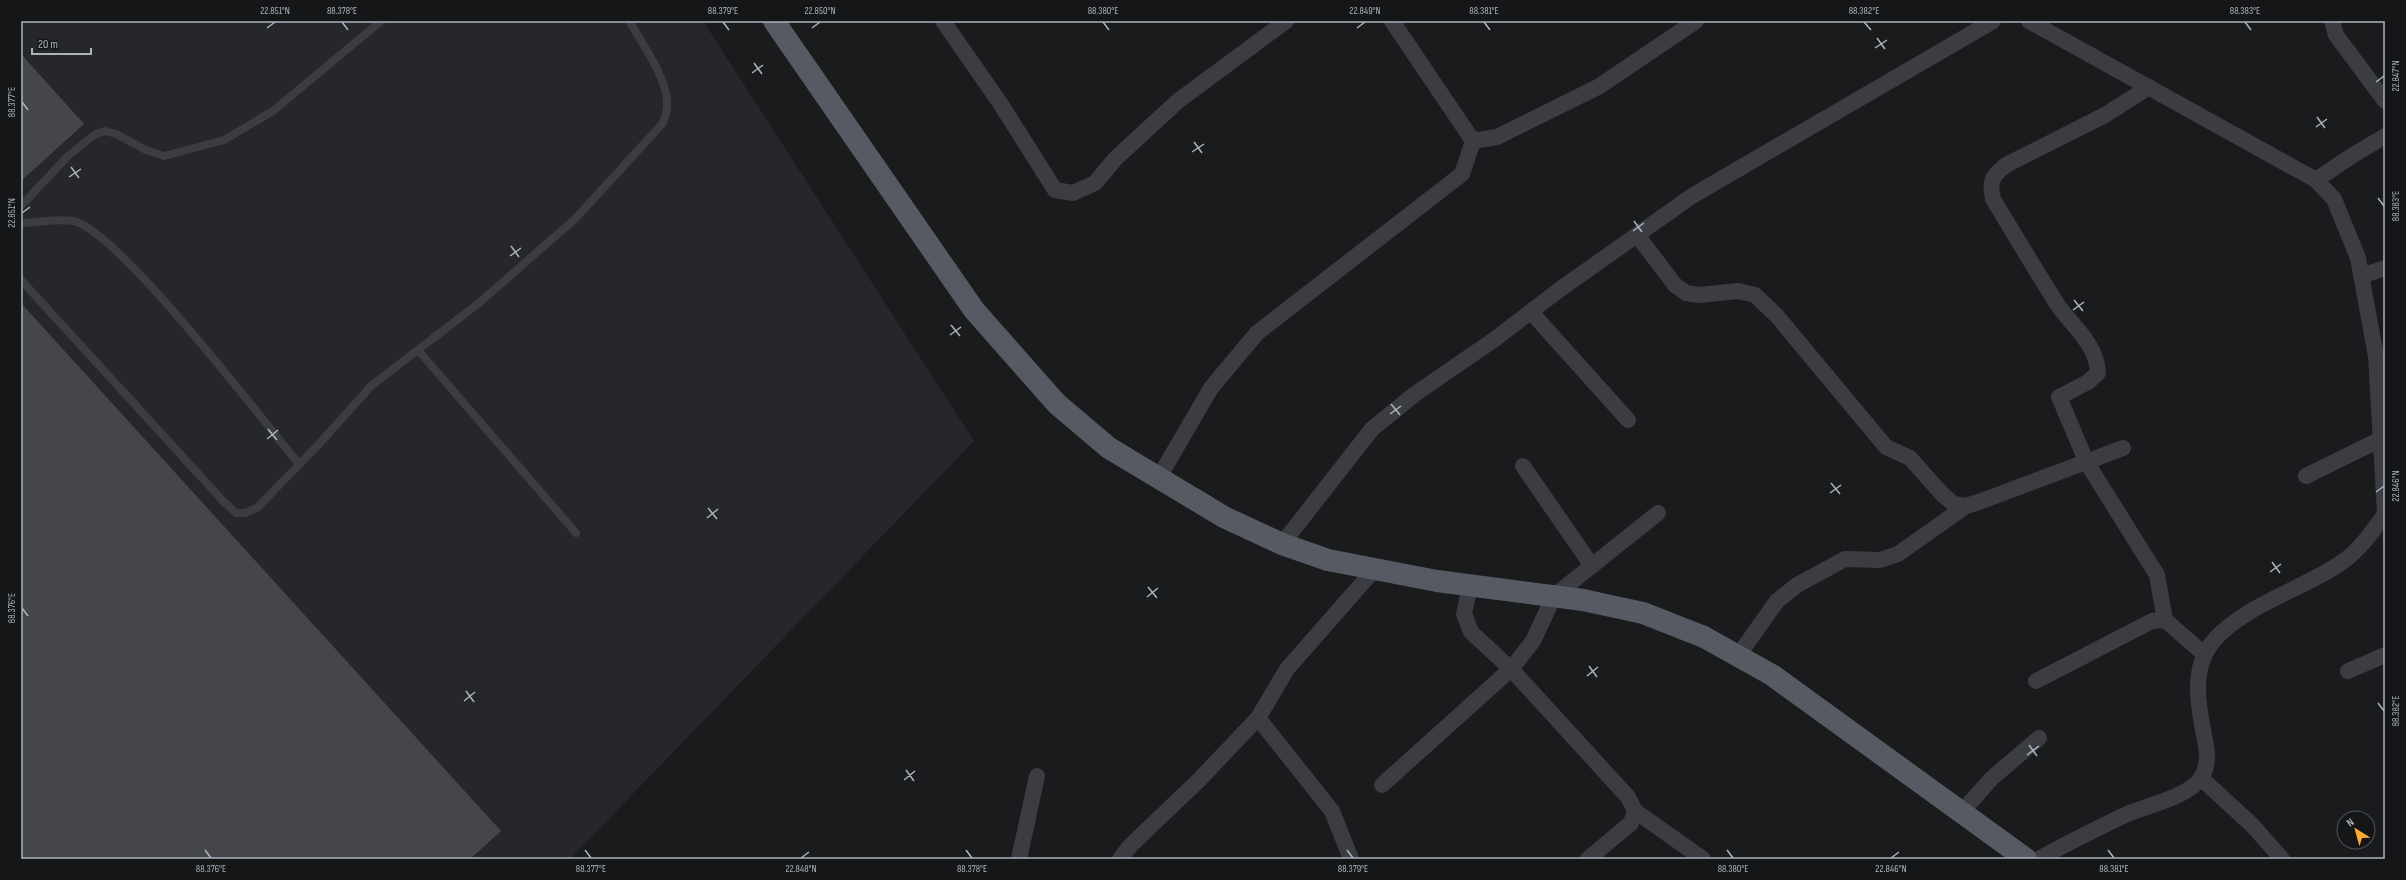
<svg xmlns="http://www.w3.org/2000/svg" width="2406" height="880" font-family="'Sofia Sans Condensed',sans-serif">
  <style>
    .built { fill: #26272a }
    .building { fill: #44464a }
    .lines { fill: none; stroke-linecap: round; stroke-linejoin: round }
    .lane { stroke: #3b3d43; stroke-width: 8 }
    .street { stroke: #3b3d43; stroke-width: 16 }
    .primary { stroke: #575a62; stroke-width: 22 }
    .ticks { fill: none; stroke: #acb3bd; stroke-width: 1.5 }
    .neatline { fill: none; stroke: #acb3bd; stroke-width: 1.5 }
    .ticks-label { font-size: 10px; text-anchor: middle; fill: #acb3bd }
  </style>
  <rect width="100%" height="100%" fill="#1a1b1d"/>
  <path class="built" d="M21,21H703L974,441L570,859H21Z"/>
  <g class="building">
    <path d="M21,54L84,124L21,181Z"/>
    <path d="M21,303L501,831L470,859H21Z"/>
  </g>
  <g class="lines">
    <g class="lane">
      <path d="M21,206L68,156L94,135L105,131L116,134L146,150L164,156L224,140L273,111L381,21"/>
      <path d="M21,223C37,223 57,218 73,221C118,230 263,421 299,464"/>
      <path d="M21,280L224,502L236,513H245L257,508L319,444L371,386L479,303L575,219L663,123C664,118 667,113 667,108C670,82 642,43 629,21"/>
      <path d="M418,350L576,533"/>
    </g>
    <g class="street">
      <path d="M943,21L1000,103L1055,190L1073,193L1095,183L1116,158L1178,101L1286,21"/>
      <path d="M1392,21L1473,141L1497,137L1598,87L1696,21"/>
      <path d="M2029,21L2316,180L2334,199L2358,258L2376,356L2385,513"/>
      <path d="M2332,21L2336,35L2385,101"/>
      <path d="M2149,87L2105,115L2006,165C1992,176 1989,181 1993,199C2014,234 2035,269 2057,304C2072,326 2097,344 2098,373L2088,382L2059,397L2087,463L2157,575L2165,620"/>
      <path d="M2316,180L2350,157L2385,136"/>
      <path d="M1637,235L1675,285L1686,293L1699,295L1738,291L1755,295L1777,316L1886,447L1910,458L1943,495L1954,504L1966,506L1979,502L2123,448"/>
      <path d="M2361,276L2385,268"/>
      <path d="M1531,312L1628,420"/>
      <path d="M1523,466L1592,566"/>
      <path d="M2306,476L2381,439"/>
      <path d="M1158,479L1211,388L1257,333L1462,174L1473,141"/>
      <path d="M1282,544L1372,429L1415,394L1495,339L1559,290L1692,196L1993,21"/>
      <path d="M1470,586L1464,614L1471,632L1511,669L1628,797L1635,811L1631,823L1588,859"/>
      <path d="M1738,656L1777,601L1797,585L1845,559L1880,560L1898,554L1966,506"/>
      <path d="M2348,671L2385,655"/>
      <path d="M2036,681L2152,621L2165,620L2204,654"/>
      <path d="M1258,718L1332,811L1351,859"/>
      <path d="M2201,778L2253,826L2282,859"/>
      <path d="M1382,785L1511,669L1533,641L1554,596L1658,513"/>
      <path d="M1635,811L1703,859"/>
      <path d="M1961,813L1992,778L2039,738"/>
      <path d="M1019,859L1037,776"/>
      <path d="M1120,859L1130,846L1199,780L1258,718L1287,669L1374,570"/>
      <path d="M2039,859C2067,843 2096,829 2125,815C2147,805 2187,798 2201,778C2210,764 2207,750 2204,735C2197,698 2190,661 2221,633C2256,601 2302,589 2341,563C2359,551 2373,531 2385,514"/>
    </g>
    <path class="primary" d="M774,21L974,310L1057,404L1109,448L1224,517L1282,544L1328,560L1437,581L1583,600L1643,613L1704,637L1772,675L2026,859"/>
  </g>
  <path class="ticks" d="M342,22L348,30M723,22L729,30M1103,22L1109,30M1484,22L1490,30M1864,22L1871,30M2245,22L2251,30M267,28L275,22M812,28L820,22M1357,28L1365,22M1877,38L1885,49M1875,48L1887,40M754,63L762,74M752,73L763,65M2376,82L2384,76M22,102L28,110M2317,117L2325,128M2316,127L2327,119M1194,142L1202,153M1192,152L1204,144M71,167L79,178M69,177L81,169M2378,198L2384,206M22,213L30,207M1634,221L1642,232M1633,231L1644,223M511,246L519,257M510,256L521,248M2074,300L2083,311M2073,310L2084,302M951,325L960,336M950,335L961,327M1391,404L1400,415M1390,414L1401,406M268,429L277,440M267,439L278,430M1831,483L1840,494M2376,492L2384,486M1830,493L1841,485M708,508L717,519M707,518L718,509M2272,562L2280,573M2270,572L2281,564M1148,587L1157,598M1147,597L1158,588M22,608L28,616M1589,666L1597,677M1587,676L1598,667M466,691L474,702M464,701L475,692M2378,703L2384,711M2029,745L2037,756M2027,755L2039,746M906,770L914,781M904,780L915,771M205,850L211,858M585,850L591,858M966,850L972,858M1347,850L1353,858M1727,850L1733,858M2108,850L2114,858M801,858L809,852M1891,858L1899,852"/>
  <rect width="2406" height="880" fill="none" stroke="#151618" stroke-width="44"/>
  <g transform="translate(2356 830) rotate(323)"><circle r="19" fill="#151618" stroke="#51555a"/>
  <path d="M0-3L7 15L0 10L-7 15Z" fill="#ffa931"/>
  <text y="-6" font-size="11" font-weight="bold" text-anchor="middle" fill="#acb3bd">N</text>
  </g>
  <path d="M32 48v6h59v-6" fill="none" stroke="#acb3bd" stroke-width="2"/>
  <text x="38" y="48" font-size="12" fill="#acb3bd" stroke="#151618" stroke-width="3" paint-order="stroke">20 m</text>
  <rect x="22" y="22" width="2362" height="836" class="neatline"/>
  <g class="ticks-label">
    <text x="275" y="14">22.851°N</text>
    <text x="342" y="14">88.378°E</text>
    <text x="723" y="14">88.379°E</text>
    <text x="820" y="14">22.850°N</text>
    <text x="1103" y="14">88.380°E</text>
    <text x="1365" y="14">22.849°N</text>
    <text x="1484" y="14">88.381°E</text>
    <text x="1864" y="14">88.382°E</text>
    <text x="2245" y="14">88.383°E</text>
    <text transform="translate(2395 76) rotate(-90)" y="4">22.847°N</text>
    <text transform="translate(11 102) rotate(-90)" y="4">88.377°E</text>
    <text transform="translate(2395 206) rotate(-90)" y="4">88.383°E</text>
    <text transform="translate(11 213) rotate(-90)" y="4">22.851°N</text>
    <text transform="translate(2395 486) rotate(-90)" y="4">22.846°N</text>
    <text transform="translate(11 608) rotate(-90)" y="4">88.376°E</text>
    <text transform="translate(2395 711) rotate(-90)" y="4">88.382°E</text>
    <text x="211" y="872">88.376°E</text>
    <text x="591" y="872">88.377°E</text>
    <text x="801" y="872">22.848°N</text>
    <text x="972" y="872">88.378°E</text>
    <text x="1353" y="872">88.379°E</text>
    <text x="1733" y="872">88.380°E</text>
    <text x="1891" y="872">22.846°N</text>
    <text x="2114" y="872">88.381°E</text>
  </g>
</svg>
